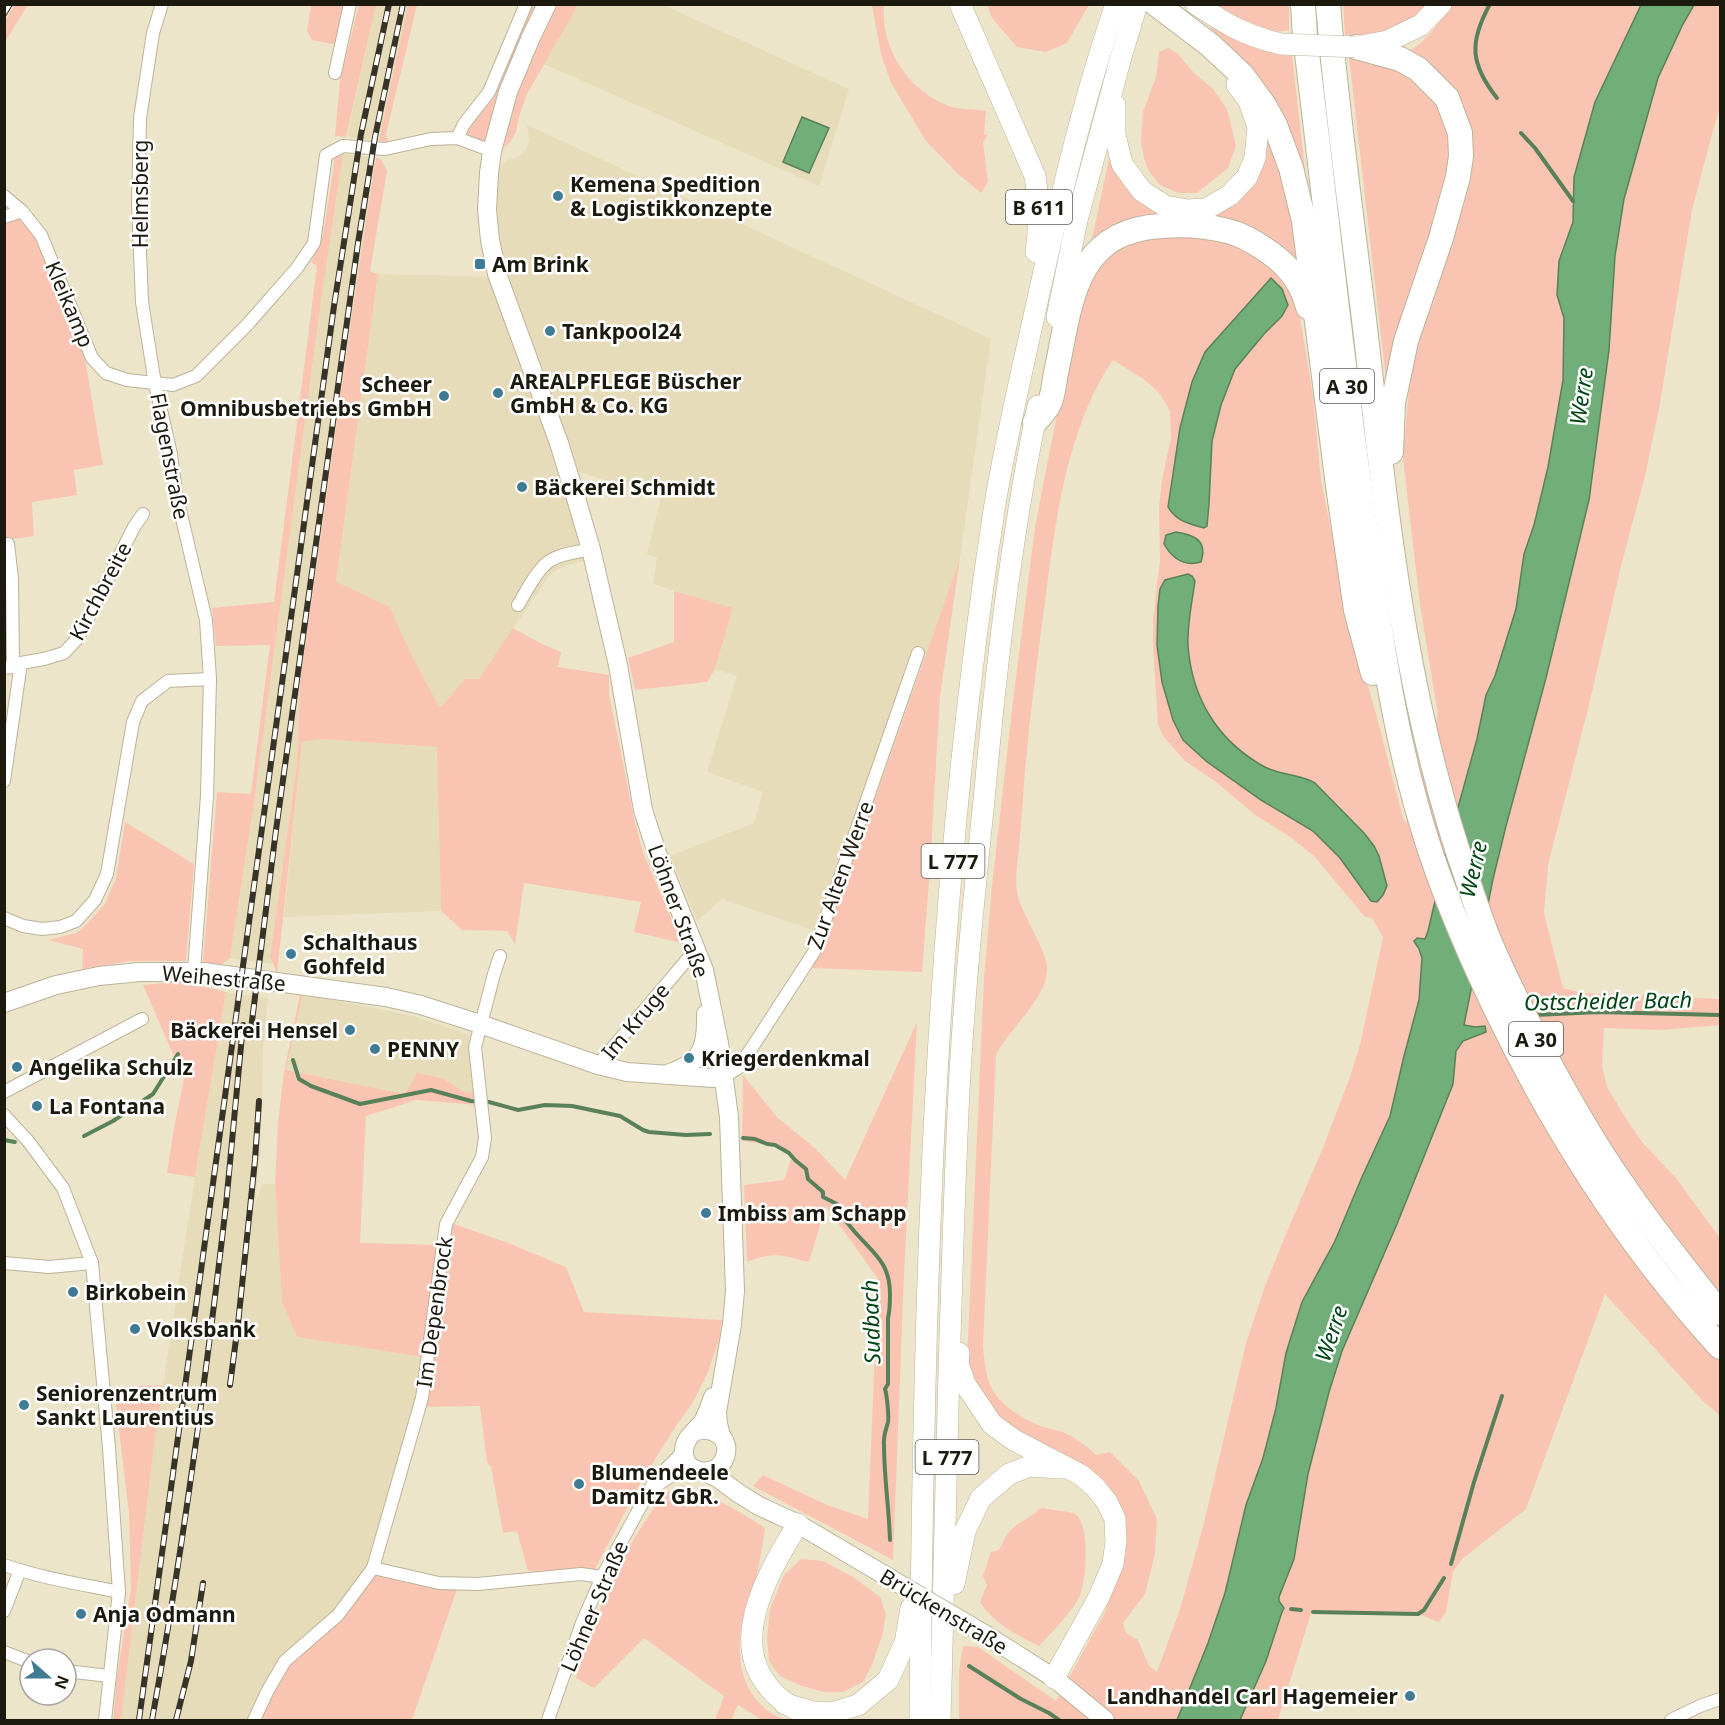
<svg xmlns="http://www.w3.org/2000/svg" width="1725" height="1725" font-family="'Noto Sans',sans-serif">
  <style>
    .built { fill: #e6dcb9 }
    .green { fill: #f9c5b2; fill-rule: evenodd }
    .water { fill: #72ae7a; stroke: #58815a; stroke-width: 1.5 }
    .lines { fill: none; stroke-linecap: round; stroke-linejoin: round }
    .stream { stroke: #58815a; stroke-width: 4 }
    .minor-casing { stroke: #bbb399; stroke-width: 14 }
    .secondary-casing { stroke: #bbb399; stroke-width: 20 }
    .trunk-casing { stroke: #bbb399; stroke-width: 22 }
    .motorway-casing { stroke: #bbb399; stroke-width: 26 }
    .minor { stroke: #fff; stroke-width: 12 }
    .secondary { stroke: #fff; stroke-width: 18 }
    .trunk { stroke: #fff; stroke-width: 21 }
    .motorway { stroke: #fff; stroke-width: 24 }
    .rail-casing { stroke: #373427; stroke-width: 6 }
    .rail { stroke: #fff; stroke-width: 4; stroke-dasharray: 11; stroke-linecap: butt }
    .secondary-bridge-casing { stroke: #bbb399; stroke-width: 20; stroke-linecap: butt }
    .trunk-bridge-casing { stroke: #bbb399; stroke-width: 22; stroke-linecap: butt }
    .secondary-bridge { stroke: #fff; stroke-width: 18 }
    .trunk-bridge { stroke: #fff; stroke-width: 21 }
    .poi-dot { fill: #407b94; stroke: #fff; stroke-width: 2 }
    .labels { text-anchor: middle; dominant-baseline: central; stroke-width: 5; stroke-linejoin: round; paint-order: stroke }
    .shield { fill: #fff; stroke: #605e57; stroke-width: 1.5 }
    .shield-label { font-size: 20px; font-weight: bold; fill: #1c190f }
    .poi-label { font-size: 21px; font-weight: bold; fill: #1c190f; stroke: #fff; text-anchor: start }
    .street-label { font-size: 21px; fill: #1c190f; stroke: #fff }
    .water-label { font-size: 22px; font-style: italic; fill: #004514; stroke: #fff }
  </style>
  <rect width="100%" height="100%" fill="#ede5ca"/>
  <g class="built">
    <path d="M376,5H408L379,141L347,137Z"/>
    <path d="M578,5H663L849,89L819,186L544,64Z"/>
    <path d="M527,125L991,339L960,558L827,935L722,899L697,921L670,856L754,823L763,792L707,772L737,676L715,669L733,609L653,584L657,558L647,554L661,497L579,472L564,475L588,561L569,564L558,569L549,576L479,679H465L440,708L411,654L390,607L336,583L378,274L499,277L491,170L501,166L507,160L518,157L526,150L529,140Z"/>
    <path d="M343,154L376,157L353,308L300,684L297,764L270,957L272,964L230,958L254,803L321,301Z"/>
    <path d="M320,739L437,747L441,911L284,917L302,741Z"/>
    <path d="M226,992L268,998L263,1049L261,1146L255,1206L262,1184H275L282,1302L297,1337L423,1357L414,1406L375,1573L342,1619L287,1663L261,1717L272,1720H121L155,1438L195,1177Z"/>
    <path d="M303,994L413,1016L470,1035L475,1091L466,1093L442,1078L414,1080L404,1094L286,1070Z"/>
  </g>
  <g class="green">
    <path d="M15,4L28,5L5,42V21Z"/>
    <path d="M311,5H344L346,9L338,45L312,40L307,31Z"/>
    <path d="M359,5H376L346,137L335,136L340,80Z"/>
    <path d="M408,5H417L386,134L388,142L379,141Z"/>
    <path d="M529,5H578L527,94L519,116L516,132L512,140L506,146L470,138L466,131L473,120L491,101Z"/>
    <path d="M872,5H884C880,47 908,91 949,106C960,110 974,109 986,111L984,134L988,135L983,142L988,182L981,193L958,174L926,141L891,83L881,54Z"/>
    <path d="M987,5V4L1089,5L1067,43L1046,52L1017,47L992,18Z"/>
    <path d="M1213,5H1289V30L1270,33L1241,25Z"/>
    <path d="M1343,5H1430L1406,27L1382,38L1345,35Z"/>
    <path d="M1450,5H1641L1595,102L1574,177L1573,221L1559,261L1557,295L1564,317L1563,380L1548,467L1534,525L1524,554L1516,609L1495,676L1486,695L1477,738L1428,931L1419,949L1422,958L1419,1000L1404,1056L1390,1116L1362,1177L1335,1241L1302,1302L1286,1353L1276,1408L1263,1458L1246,1505L1225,1593L1208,1643L1177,1720H959V1671L963,1646L978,1647L1056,1701L1104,1614L1126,1553L1125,1530L1089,1470L1068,1456L1002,1427L974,1389L967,1360L984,979L992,885L1013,701L1035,527L1079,301L1108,253L1138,238L1178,235L1234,240L1268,263L1297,299L1313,396L1321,480L1350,625L1375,710L1403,818L1406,823L1438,715L1420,605L1403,458L1412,354L1469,128L1406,52C1426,44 1439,22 1450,5ZM1271,279L1282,289L1284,298L1282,316L1264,334L1235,369L1221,405L1212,441L1209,504L1207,526L1204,528C1189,524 1176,521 1168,507L1180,428L1192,382L1236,319ZM1113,360L1145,380L1160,394L1170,411L1171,438L1162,480L1159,508L1160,560L1153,619V646L1158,724L1163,736L1185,761L1216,782L1254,814L1293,839L1315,857L1365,917L1372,918L1383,937L1360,1045L1350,1077L1324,1145L1281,1246L1265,1286L1246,1343L1204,1523L1180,1609L1157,1672L1149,1666L1138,1640L1126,1633L1123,1623L1145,1594L1155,1554L1157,1519L1139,1481L1110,1452L1096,1455C1087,1446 1077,1439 1065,1433C1058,1430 1050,1429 1043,1427C1021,1419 994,1402 988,1379C985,1368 984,1357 983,1346L996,1055C1008,1030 1046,999 1047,971C1048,948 1021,917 1017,891C1015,876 1018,860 1019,845C1021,824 1023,803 1024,782C1029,722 1037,662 1045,602C1055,522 1067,427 1113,360ZM1188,574C1189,588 1190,601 1190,615C1190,624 1188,633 1188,643C1188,694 1219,742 1263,766C1279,775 1301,774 1315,783L1364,833L1374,846L1379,856L1387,886L1371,900L1340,858L1313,831L1261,800L1236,782L1158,606L1165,580Z"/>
    <path d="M1694,5H1720V107L1712,134L1692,210L1659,409L1645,476L1621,566L1588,709L1548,865L1544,913L1563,988L1582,993L1720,999V1025L1662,1030L1604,1028L1602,1065L1607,1087L1627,1120L1642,1142L1676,1178L1720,1238V1416L1700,1398L1605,1294L1526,1509L1462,1559L1453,1572L1446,1612L1439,1622L1415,1613L1312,1610L1278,1720H1240L1266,1661L1282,1612L1284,1608L1279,1601V1597L1294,1559L1308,1474L1329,1392L1342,1351L1397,1224L1453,1084L1456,1051L1463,1041L1485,1026L1475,1027L1464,1025L1493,879L1506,826L1546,678L1589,499L1615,256L1624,199L1658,78L1683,24Z"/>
    <path d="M1210,27L1275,54L1292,56L1307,187L1247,70Z"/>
    <path d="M1168,48L1177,53L1194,73L1213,89L1227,109L1236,146L1228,168L1197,193H1178L1160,185L1148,170L1144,158L1141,142L1143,112L1156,77L1159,52Z"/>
    <path d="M1349,57L1387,62L1416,78L1442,103L1454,154L1387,388Z"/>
    <path d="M1263,119L1287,171L1302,278L1204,223L1089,253L1110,154L1124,186L1146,204L1231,201Z"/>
    <path d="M343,154L321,301L254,803L230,958L219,966L203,961L217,792L251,794L270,645L216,646L212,608L274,602L317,266L311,262L323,235L335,158Z"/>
    <path d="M376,157L382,161L387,171L370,271L378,274L336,582L390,607L411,654L440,708L465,679H479L513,628L540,643L561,652L558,667L609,675V694L635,823L644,855L682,943L634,932L641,902L524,883L515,944L507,931L462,930L441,911L437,747L320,739L302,742L277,973L270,957L297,764L300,684L353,308Z"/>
    <path d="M20,217L37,238L85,359L103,465L74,470L77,495L32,502L34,536L6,540L8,566L5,567L4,223Z"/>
    <path d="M960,558L940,696L930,868L922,972L812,968L827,935Z"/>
    <path d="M674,591L733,608L715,669L707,682L635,690L628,658L674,642Z"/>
    <path d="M125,822L194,864L186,961H130L82,969L83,949L48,940L76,933L83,928L105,904L116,878Z"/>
    <path d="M182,981L226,992L195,1177L167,1173L174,1128L184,1079L143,985Z"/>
    <path d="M300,994H303L286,1070L404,1094L414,1080L416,1073L442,1078L466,1093L475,1091L478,1105L416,1100L366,1116L360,1243L439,1245L445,1221L503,1241L566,1267L584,1312L722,1320L719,1339L708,1372L692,1404L676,1426L642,1480L595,1569L528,1571L517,1531L503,1533L491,1467L487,1462L480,1406L414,1407L422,1357L297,1337L282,1302L275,1184L278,1123L284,1072Z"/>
    <path d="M917,1022L904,1275L893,1560L753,1486L763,1475L827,1505L868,1519L878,1279L826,1206L809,1262C782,1255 774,1251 747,1262L744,1185L784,1180L791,1159C782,1143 759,1144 742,1141L743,1075L777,1117L816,1149L845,1180Z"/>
    <path d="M163,1385L155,1438L121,1720H113L117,1677L131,1588L129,1514L114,1387Z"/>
    <path d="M683,1485C713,1496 739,1511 765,1528C763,1542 761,1556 758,1569C755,1585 748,1599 744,1614C733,1656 741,1703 785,1720H762L738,1705L731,1720H715L724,1696L644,1638L594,1688L576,1678C594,1623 613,1568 646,1520C652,1511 658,1501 666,1494C671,1490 677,1488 683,1485Z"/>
    <path d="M1043,1508C1050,1510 1069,1511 1075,1514C1091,1525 1086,1579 1080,1595C1076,1607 1049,1636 1039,1646C1017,1635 994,1624 980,1602L987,1585L983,1576L991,1552L999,1550C1003,1543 1006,1534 1012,1529C1020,1521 1031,1518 1039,1509Z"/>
    <path d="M801,1559L823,1561L853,1577L880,1597L886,1614L883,1633L872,1665L863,1682L843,1692H823L799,1685L780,1676L769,1661L767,1638L770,1609L784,1575Z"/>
    <path d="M375,1573L457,1589L412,1720H272L260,1717L287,1663L342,1619Z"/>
  </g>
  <g class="water">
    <path d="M1641,5H1694L1683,24L1658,78L1624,199L1615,256L1609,350L1589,500L1546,678L1506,826L1493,879L1464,1025L1475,1027L1485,1026L1486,1032L1463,1041L1456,1051L1453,1084L1397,1224L1342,1351L1329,1392L1308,1474L1294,1559L1279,1597V1601L1284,1608L1282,1612L1266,1661L1240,1720H1177L1208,1643L1225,1593L1246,1505L1263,1458L1276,1408L1286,1353L1302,1302L1335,1241L1362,1177L1390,1116L1404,1056L1419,1000L1422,958L1419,949L1414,941L1417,938L1425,939L1428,931L1452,829L1477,739L1486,695L1495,676L1516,609L1524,554L1534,525L1548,467L1563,380L1564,318L1557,295L1559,261L1573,222L1574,177L1595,102Z"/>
    <path d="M802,117L829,128L809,173L783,162Z"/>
    <path d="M1271,278L1282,289L1288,305L1282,316L1264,334L1235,369L1221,405L1212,441L1209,504L1207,526L1204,528C1189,524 1176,521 1168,507L1180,428L1192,382L1205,352Z"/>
    <path d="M1176,532C1194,535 1208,540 1201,562C1184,567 1172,558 1164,544L1166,535Z"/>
    <path d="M1188,574L1192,576L1195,581C1192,602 1187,625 1188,646C1192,698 1217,740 1263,766C1278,775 1301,774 1315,783L1364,833L1374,846L1379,856L1387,886L1383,895L1377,902L1371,901L1340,858L1313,831L1261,800L1206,761L1183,740L1173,720L1162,682L1157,645L1158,606L1160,589L1165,580Z"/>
  </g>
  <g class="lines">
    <g class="stream">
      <path d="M1490,4C1469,42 1470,64 1497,98"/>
      <path d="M1521,133L1535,148L1573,201"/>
      <path d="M1535,1015L1599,1012L1720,1015"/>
      <path d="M293,1060L299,1079L311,1086L360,1104L431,1090L471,1101L489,1102L518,1110L545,1105L572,1106L620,1116L643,1130L649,1132L686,1135L710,1134"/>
      <path d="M84,1136L113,1121L153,1094L178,1054"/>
      <path d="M743,1138L755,1139L767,1144L775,1145L789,1153L795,1160L806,1169L808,1179L823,1192V1197L837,1204C840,1216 847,1222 854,1231C873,1253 890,1262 890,1294C890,1302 890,1310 888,1318V1384L885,1389C887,1395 889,1417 888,1422C886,1430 883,1436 884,1445C884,1477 889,1508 890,1540"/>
      <path d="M4,1140L15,1142"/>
      <path d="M1451,1564L1474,1482L1502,1396"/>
      <path d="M1291,1609L1301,1610"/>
      <path d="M1313,1612L1418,1614L1424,1610L1444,1578"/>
      <path d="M969,1666L1021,1699L1049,1713L1059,1720"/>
    </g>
    <g class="minor-casing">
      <g id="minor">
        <path d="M162,4L153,33L140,118L138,202L142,302L155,384L171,454L176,493L206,620L210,679L207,796L194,971"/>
        <path d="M335,73L350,4"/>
        <path d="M457,138L464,124L489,92L526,4"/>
        <path d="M4,196L22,211L41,235L92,358L106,373L127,380L173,385L196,376L247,325L297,268L314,243L326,155L343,146L385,149L431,139L457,138L492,151"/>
        <path d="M4,217L22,211"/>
        <path d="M8,544L12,579L13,667"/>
        <path d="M518,605C526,592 539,565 553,559C564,553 579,552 591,549"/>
        <path d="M4,668L13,667L21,663L44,659L64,653L78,638L134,527L143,514"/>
        <path d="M4,781L21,663"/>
        <path d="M4,918L23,926L42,929L60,927L76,921L95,900L107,874L133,722L142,701L168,681L210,679"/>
        <path d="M598,1065L696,949"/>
        <path d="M724,1077L738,1068L751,1049L814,952L918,653"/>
        <path d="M4,1092L142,1019"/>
        <path d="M4,1115L28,1141L63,1188L92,1263L109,1448L119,1592L105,1720"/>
        <path d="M4,1263L49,1267L92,1263"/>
        <path d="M656,1486L675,1473L693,1469"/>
        <path d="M4,1565C41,1578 81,1584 119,1592"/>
        <path d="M373,1568L439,1583L478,1584L581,1574L602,1577"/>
        <path d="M4,1611L20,1570"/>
        <path d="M4,1652L30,1662"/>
        <path d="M66,1671L109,1676"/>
        <path d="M254,1720L268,1690L285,1661L338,1615L373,1568L422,1398L446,1224L482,1157L485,1138L475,1047L494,974L500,956"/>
        <path d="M548,1720L582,1623L602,1577L655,1480L678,1457L684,1447"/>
        <path d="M1671,1720L1700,1706L1720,1699"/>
      </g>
    </g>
    <g class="secondary-casing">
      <g id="secondary">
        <path d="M547,4L531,37L508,92L492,151L489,173L487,210L490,240L497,274L559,443L575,495L591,549L618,665L643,810L657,853L704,970L719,1043L729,1117L735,1291L732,1324L717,1412L718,1424L721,1436"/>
        <path d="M4,1003L56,985L99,976L140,972H204L386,997L421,1005L480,1024L598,1065L627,1072L713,1078L724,1077"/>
        <path d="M667,1074C702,1063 707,1048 706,1014"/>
        <path d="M694,1432C711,1425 732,1437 725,1457C717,1480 682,1474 684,1450C685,1437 695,1432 702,1423C707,1415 710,1406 713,1397"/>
        <path d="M705,1472L718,1478L738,1493L759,1506L798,1524L886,1576"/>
        <path d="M986,1635L1054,1678L1105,1720"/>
      </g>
    </g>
    <g class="trunk-casing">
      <g id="trunk">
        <path d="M960,4L1035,176C1039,202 1040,226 1036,252"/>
        <path d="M1196,4C1226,24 1246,36 1281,44"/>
        <path d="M1356,47L1388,41L1421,25L1441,4"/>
        <path d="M1115,105V135L1122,164L1142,191L1165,206L1187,210L1206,209L1230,195L1247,177L1255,158L1258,127L1249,101L1237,85"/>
        <path d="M1057,317L1077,220L1121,57L1137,4"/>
        <path d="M959,1353L958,1364L965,1384L992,1424L1014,1440L1081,1475L1095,1487L1107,1502L1115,1519L1116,1541L1113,1564L1099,1597L1054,1678"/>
        <path d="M954,1584L965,1531L981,1498L1009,1474L1030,1466L1059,1468"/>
        <path d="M785,1704L814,1712L831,1713L858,1705L888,1680L905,1643L911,1608"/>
        <path d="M796,1709C782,1702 773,1694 765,1682C730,1635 772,1566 798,1524"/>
        <path d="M920,1720C923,1314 932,906 995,504C1005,444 1019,384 1032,325C1056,217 1080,109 1116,4"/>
        <path d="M940,1720C946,1511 949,1301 959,1091C964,994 974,897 984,800C996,669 1011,536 1038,406"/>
      </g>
    </g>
    <g class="motorway-casing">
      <g id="motorway">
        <path d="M1156,4L1210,45L1242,75L1264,105L1275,125L1291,168L1304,221L1339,493L1356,610L1373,673"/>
        <path d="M1303,4L1305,37C1325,200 1342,364 1365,527C1380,631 1394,737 1426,838C1443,892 1465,944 1489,995C1549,1122 1625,1243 1720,1347"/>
        <path d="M1328,4C1337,119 1354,232 1367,345C1388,530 1407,711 1470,887C1476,905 1482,923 1489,940C1508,985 1531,1029 1554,1072C1575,1110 1597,1149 1623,1185C1653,1230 1687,1271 1720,1313"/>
        <path d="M1356,47L1400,59L1418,69L1447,98L1460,133L1461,156L1458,177L1441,238L1406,341L1393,403L1391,452"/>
        <path d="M1035,422C1039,417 1047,410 1049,404C1054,394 1054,380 1057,368C1071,301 1075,231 1161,226C1187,224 1223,226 1246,238C1276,254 1300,273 1308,307"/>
      </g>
    </g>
    <use href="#minor" class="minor"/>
    <use href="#secondary" class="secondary"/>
    <use href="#trunk" class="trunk"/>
    <use href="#motorway" class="motorway"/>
    <g class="rail-casing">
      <g id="rail">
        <path d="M4,14L10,4"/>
        <path d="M250,1037L276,830L358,243L375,137L403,4"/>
        <path d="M230,1385L238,1324L255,1160L259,1101"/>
        <path d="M139,1720L334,306L361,134L389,4"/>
        <path d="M152,1720C183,1550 206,1377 226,1205C232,1145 237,1085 243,1025"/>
        <path d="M176,1720L191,1661L203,1583"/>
      </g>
    </g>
    <use href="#rail" class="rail"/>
    <g class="secondary-bridge-casing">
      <path id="secondary-bridge" d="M886,1576L986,1635"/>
    </g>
    <g class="trunk-bridge-casing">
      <path id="trunk-bridge" d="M1281,44L1356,47"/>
    </g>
    <use href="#secondary-bridge" class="secondary-bridge"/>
    <use href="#trunk-bridge" class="trunk-bridge"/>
  </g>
  <g class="poi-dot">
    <circle cx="558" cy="196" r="6"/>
    <rect x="474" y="258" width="12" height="12" rx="3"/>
    <circle cx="550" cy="331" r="6"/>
    <circle cx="498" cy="393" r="6"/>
    <circle cx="444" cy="396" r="6"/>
    <circle cx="522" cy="487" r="6"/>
    <circle cx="291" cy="954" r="6"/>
    <circle cx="350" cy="1030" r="6"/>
    <circle cx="375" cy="1049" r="6"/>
    <circle cx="689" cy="1058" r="6"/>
    <circle cx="17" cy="1067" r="6"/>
    <circle cx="37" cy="1106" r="6"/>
    <circle cx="706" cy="1213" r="6"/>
    <circle cx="73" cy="1292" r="6"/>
    <circle cx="135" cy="1329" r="6"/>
    <circle cx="24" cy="1405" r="6"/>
    <circle cx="579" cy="1484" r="6"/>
    <circle cx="81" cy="1614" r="6"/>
    <circle cx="1410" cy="1696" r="6"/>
  </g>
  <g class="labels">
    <g class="shield">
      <rect x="1006" y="190" width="66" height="34" rx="4.5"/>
      <rect x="1320" y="369" width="54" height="34" rx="4.5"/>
      <rect x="921.5" y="844" width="63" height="34" rx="4.5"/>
      <rect x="1509" y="1022" width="54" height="34" rx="4.5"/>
      <rect x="915.5" y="1440" width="63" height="34" rx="4.5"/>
    </g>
    <g class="shield-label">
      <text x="1039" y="207">B 611</text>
      <text x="1347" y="386">A 30</text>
      <text x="953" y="861">L 777</text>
      <text x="1536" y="1039">A 30</text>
      <text x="947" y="1457">L 777</text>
    </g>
    <g class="poi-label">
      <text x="570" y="184">Kemena Spedition<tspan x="570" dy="24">&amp; Logistikkonzepte</tspan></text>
      <text x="492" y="264">Am Brink</text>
      <text x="562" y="331">Tankpool24</text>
      <text x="510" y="381">AREALPFLEGE Büscher<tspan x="510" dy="24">GmbH &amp; Co. KG</tspan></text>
      <text x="432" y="384" text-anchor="end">Scheer<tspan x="432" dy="24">Omnibusbetriebs GmbH</tspan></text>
      <text x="534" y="487">Bäckerei Schmidt</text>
      <text x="303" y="942">Schalthaus<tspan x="303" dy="24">Gohfeld</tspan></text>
      <text x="338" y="1030" text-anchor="end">Bäckerei Hensel</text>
      <text x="387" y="1049">PENNY</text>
      <text x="701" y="1058">Kriegerdenkmal</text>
      <text x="29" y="1067">Angelika Schulz</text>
      <text x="49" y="1106">La Fontana</text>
      <text x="718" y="1213">Imbiss am Schapp</text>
      <text x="85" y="1292">Birkobein</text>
      <text x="147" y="1329">Volksbank</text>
      <text x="36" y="1393">Seniorenzentrum<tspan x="36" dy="24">Sankt Laurentius</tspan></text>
      <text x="591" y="1472">Blumendeele<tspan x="591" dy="24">Damitz GbR.</tspan></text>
      <text x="93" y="1614">Anja Odmann</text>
      <text x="1398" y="1696" text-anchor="end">Landhandel Carl Hagemeier</text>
    </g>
    <g class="street-label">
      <text transform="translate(140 194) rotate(-90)">Helmsberg</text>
      <text transform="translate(70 304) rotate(67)">Kleikamp</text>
      <text transform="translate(170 456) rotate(79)">Flagenstraße</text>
      <text transform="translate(100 591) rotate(-62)">Kirchbreite</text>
      <text transform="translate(840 875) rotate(-70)">Zur Alten Werre</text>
      <text transform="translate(679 911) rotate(70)">Löhner Straße</text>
      <text transform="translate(224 978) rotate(5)">Weihestraße</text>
      <text transform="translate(635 1021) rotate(-50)">Im Kruge</text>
      <text transform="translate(434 1312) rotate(-82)">Im Depenbrock</text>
      <text transform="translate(594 1606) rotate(-67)">Löhner Straße</text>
      <text transform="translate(944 1611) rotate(31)">Brückenstraße</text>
    </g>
    <g class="water-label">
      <text transform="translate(1580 396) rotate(-82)">Werre</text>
      <text transform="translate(1472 869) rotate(-77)">Werre</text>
      <text transform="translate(1608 1000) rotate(-1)">Ostscheider Bach</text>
      <text transform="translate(870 1322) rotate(-92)">Sudbach</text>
      <text transform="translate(1330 1333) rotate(-71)">Werre</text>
    </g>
  </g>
  <rect width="1725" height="1725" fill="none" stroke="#1c190f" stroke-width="12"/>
  <g transform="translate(48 1677) rotate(111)"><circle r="28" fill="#ffffff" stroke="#a4a39f" stroke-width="1.5"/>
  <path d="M0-4.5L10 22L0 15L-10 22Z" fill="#407b94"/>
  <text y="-9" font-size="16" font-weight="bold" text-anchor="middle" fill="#1c190f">N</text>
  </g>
</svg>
